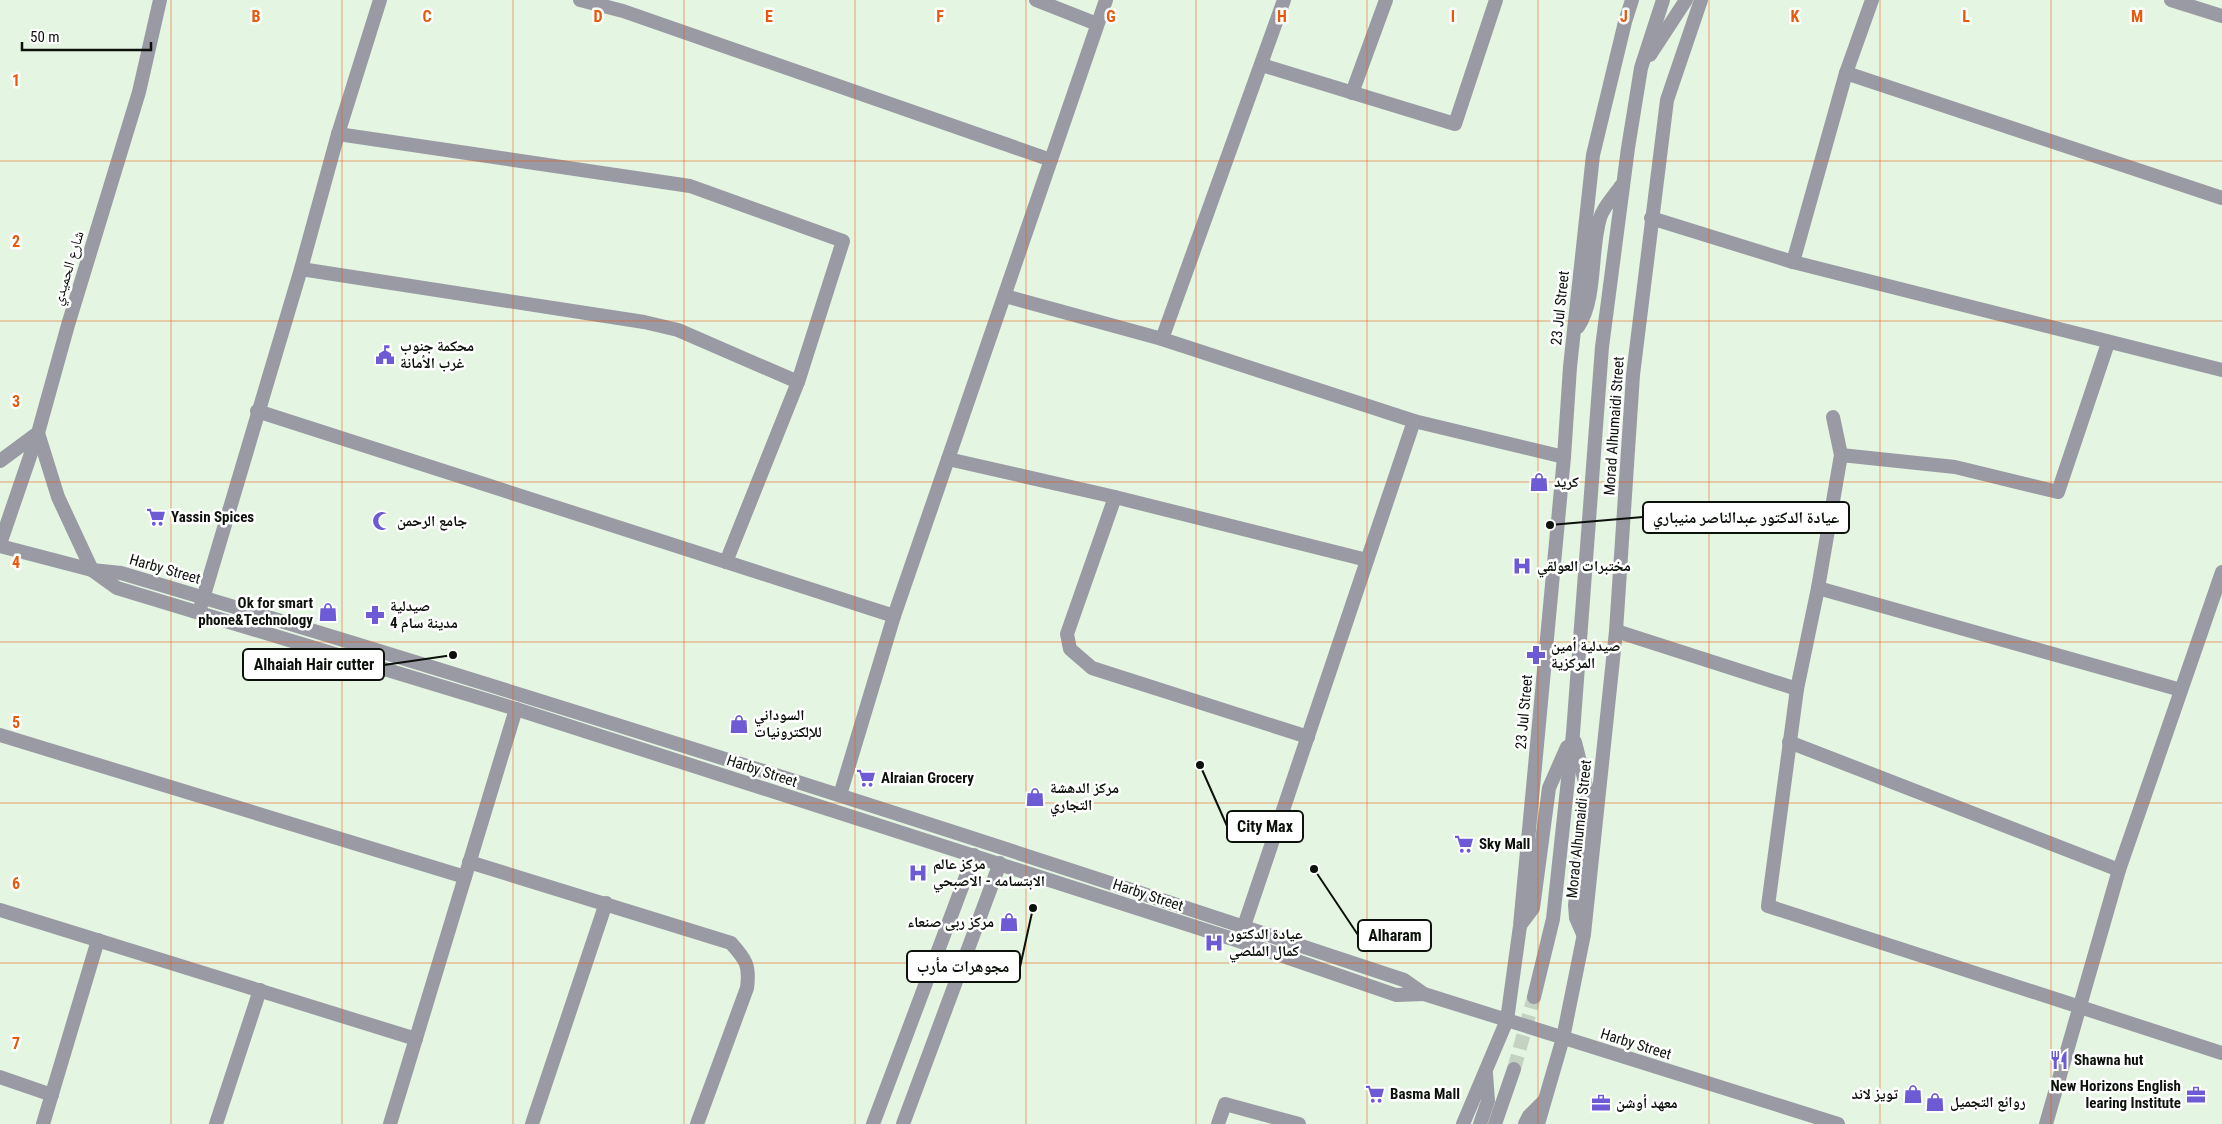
<svg xmlns="http://www.w3.org/2000/svg" width="2222" height="1124" font-family="'Roboto Condensed','Noto Naskh Arabic',sans-serif">
  <style>
    .lines { fill: none; stroke-linecap: round; stroke-linejoin: round }
    .tertiary-tunnel { stroke: #c4d3c1; stroke-width: 14; stroke-dasharray: 14 7; stroke-linecap: butt }
    .minor { stroke: #9a9aa4; stroke-width: 14 }
    .tertiary { stroke: #9a9aa4; stroke-width: 14 }
    .grid { fill: none; stroke: #e8590c; stroke-width: 1; stroke-opacity: 0.55 }
    .labels { text-anchor: middle; dominant-baseline: central; stroke-width: 5; stroke-linejoin: round; paint-order: stroke }
    .street-label { font-size: 15px; fill: #0c120b; stroke: #fff }
    .poi-label { font-size: 15px; font-weight: bold; fill: #0c120b; stroke: #fff; text-anchor: start }
    .grid-label { font-size: 16px; text-anchor: middle; font-weight: bold; fill: #e8590c; stroke: #fff; stroke-width: 5; stroke-linejoin: round; paint-order: stroke }
    .leader { fill: none; stroke: #0c120b; stroke-width: 2 }
    .callout-dot { fill: #0c120b; stroke: #fff; stroke-width: 2 }
    .callout { fill: #fff; stroke: #0c120b; stroke-width: 2 }
    .callout-label { font-size: 16px; text-anchor: middle; font-weight: bold; fill: #0c120b }
  </style>
  <rect width="100%" height="100%" fill="#e4f5e1"/>
  <g class="lines">
    <path class="tertiary-tunnel" d="M1514,1069L1534,997"/>
    <g class="minor">
      <path d="M580,0L623,11L1051,160"/>
      <path d="M1036,0L1097,24"/>
      <path d="M2171,0L2222,16"/>
      <path d="M1262,65L1455,124L1496,0"/>
      <path d="M1846,73L2222,198"/>
      <path d="M1352,93L1386,0"/>
      <path d="M338,134L690,186L843,241L798,382L726,562"/>
      <path d="M1651,218L1793,262L2222,370"/>
      <path d="M1793,262L1846,73L1872,0"/>
      <path d="M301,269L644,322L678,330L798,382"/>
      <path d="M1005,296L1162,339L1414,421L1564,457"/>
      <path d="M1162,339L1284,0"/>
      <path d="M257,411L894,616"/>
      <path d="M1833,417L1841,455L1818,588L1797,689L1768,906L2222,1053"/>
      <path d="M1841,455L1955,467L2058,492L2108,343"/>
      <path d="M948,459L1115,497L1367,560"/>
      <path d="M1115,497L1067,634L1070,649L1092,668L1308,737"/>
      <path d="M1818,588L2181,690"/>
      <path d="M199,612L301,269L338,134L380,0"/>
      <path d="M1616,631L1797,689"/>
      <path d="M0,735L465,877"/>
      <path d="M1789,742L2119,870"/>
      <path d="M840,795L894,616L1106,0"/>
      <path d="M469,862L731,943C746,960 750,965 747,988L697,1124"/>
      <path d="M0,910L416,1039"/>
      <path d="M1244,926L1414,421"/>
      <path d="M0,1077L52,1095"/>
      <path d="M43,1124L98,940"/>
      <path d="M216,1124L260,990"/>
      <path d="M390,1124L516,709"/>
      <path d="M532,1124L606,903"/>
      <path d="M1218,1124L1225,1104L1299,1124"/>
      <path d="M2046,1124L2119,870L2222,572"/>
    </g>
    <g class="tertiary">
      <path d="M1650,55L1686,0"/>
      <path d="M1578,327C1597,298 1590,251 1600,218C1603,207 1615,195 1621,186"/>
      <path d="M0,461L38,433L58,497L92,570L117,588L516,709L1239,941L1396,995L1424,994"/>
      <path d="M0,544L38,433L68,325L139,92L160,0"/>
      <path d="M0,546L92,570L121,573C551,701 978,838 1404,980L1424,994L1838,1124"/>
      <path d="M1575,742L1588,794L1575,905L1576,918L1583,934"/>
      <path d="M1521,924L1533,908L1549,788L1567,747"/>
      <path d="M1534,997L1553,919L1573,733L1602,347L1628,148L1641,68L1663,0"/>
      <path d="M873,1124L974,855"/>
      <path d="M903,1124L1000,863"/>
      <path d="M1463,1124L1507,1020L1520,926L1564,457L1570,367L1593,155L1625,22L1632,0"/>
      <path d="M1480,1124L1488,1101L1486,1074"/>
      <path d="M1495,1124L1514,1069"/>
      <path d="M1525,1124L1529,1116L1543,1102"/>
      <path d="M1538,1124L1563,1038L1584,934L1616,631L1633,375L1667,100L1701,0"/>
    </g>
  </g>
  <path class="grid" d="M171,0V1124M342,0V1124M513,0V1124M684,0V1124M855,0V1124M1026,0V1124M1196,0V1124M1367,0V1124M1538,0V1124M1709,0V1124M1880,0V1124M2051,0V1124M0,161H2222M0,321H2222M0,482H2222M0,642H2222M0,803H2222M0,963H2222"/>
  <defs>
    <g id="civic-bare" transform="scale(1.5)"><path d="M-.6-6.5H3V-4.5H.6V-3L4-1V1h2V6H-6V1h2V-1L-.6-3ZM-1.2 2.5V6h2.4V2.5Z" fill="#6c5bd5" stroke="#fff" stroke-width="2.5" paint-order="stroke"/></g>
    <g id="shop-bare" transform="scale(1.5)"><path d="M-5-2.5h2.3a2.7 3.5 0 0 1 5.4 0H5L5.5 6h-11ZM-1.5-2.5h3a1.5 2.3 0 0 0-3 0Z" fill="#6c5bd5" stroke="#fff" stroke-width="2.5" paint-order="stroke"/></g>
    <g id="supermarket-bare" transform="scale(1.5)"><path d="M-6-5.5h2.5l.6 2H6L4.5 2H-2.5L-4.4-4H-6ZM-1.5 3.2a1.3 1.3 0 1 0 .1 0ZM3 3.2a1.3 1.3 0 1 0 .1 0Z" fill="#6c5bd5" stroke="#fff" stroke-width="2.5" paint-order="stroke"/></g>
    <g id="mosque-bare" transform="scale(1.5)"><path d="M3.5-4.9A6 6 0 1 0 3.5 4.9A5 5 0 1 1 3.5-4.9Z" fill="#6c5bd5" stroke="#fff" stroke-width="2.5" paint-order="stroke"/></g>
    <g id="hospital-bare" transform="scale(1.5)"><path d="M-5-5h3v3.5h4V-5h3V5h-3V1.5h-4V5h-3Z" fill="#6c5bd5" stroke="#fff" stroke-width="2.5" paint-order="stroke"/></g>
    <g id="pharmacy-bare" transform="scale(1.5)"><path d="M-2-6h4v4h4v4h-4v4h-4v-4h-4v-4h4Z" fill="#6c5bd5" stroke="#fff" stroke-width="2.5" paint-order="stroke"/></g>
    <g id="restaurant-bare" transform="scale(1.5)"><path d="M-5-6h1v4h1v-4h1v4h1v-4h1v5L-1.5 .5V6h-2V.5L-5-1ZM5-6V6H3V1.5H1.5Q1.5-4 5-6Z" fill="#6c5bd5" stroke="#fff" stroke-width="2.5" paint-order="stroke"/></g>
    <g id="office-bare" transform="scale(1.5)"><path d="M-6-3h4V-5.5h4V-3h4V5H-6ZM-1-4.5V-3h2v-1.5ZM-6 0V1H6V0Z" fill="#6c5bd5" stroke="#fff" stroke-width="2.5" paint-order="stroke"/></g>
  </defs>
  <g fill-rule="evenodd">
    <use href="#civic-bare" x="385" y="355"/>
    <use href="#shop-bare" x="1539" y="482"/>
    <use href="#supermarket-bare" x="156" y="517"/>
    <use href="#mosque-bare" x="382" y="521"/>
    <use href="#hospital-bare" x="1522" y="566"/>
    <use href="#shop-bare" x="328" y="612"/>
    <use href="#pharmacy-bare" x="375" y="615"/>
    <use href="#pharmacy-bare" x="1536" y="655"/>
    <use href="#shop-bare" x="739" y="724"/>
    <use href="#supermarket-bare" x="866" y="778"/>
    <use href="#shop-bare" x="1035" y="797"/>
    <use href="#supermarket-bare" x="1464" y="844"/>
    <use href="#hospital-bare" x="918" y="873"/>
    <use href="#shop-bare" x="1009" y="922"/>
    <use href="#hospital-bare" x="1214" y="943"/>
    <use href="#restaurant-bare" x="2059" y="1060"/>
    <use href="#supermarket-bare" x="1375" y="1094"/>
    <use href="#shop-bare" x="1913" y="1094"/>
    <use href="#office-bare" x="2196" y="1095"/>
    <use href="#shop-bare" x="1935" y="1102"/>
    <use href="#office-bare" x="1601" y="1103"/>
  </g>
  <g class="labels">
    <g class="street-label">
      <text transform="translate(68 268) rotate(-73)">شارع الحميدي</text>
      <text transform="translate(1560 308) rotate(-84)">23 Jul Street</text>
      <text transform="translate(1614 426) rotate(-86)">Morad Alhumaidi Street</text>
      <text transform="translate(165 569) rotate(16)">Harby Street</text>
      <text transform="translate(1524 712) rotate(-85)">23 Jul Street</text>
      <text transform="translate(762 771) rotate(18)">Harby Street</text>
      <text transform="translate(1579 829) rotate(-84)">Morad Alhumaidi Street</text>
      <text transform="translate(1148 895) rotate(18)">Harby Street</text>
      <text transform="translate(1636 1044) rotate(17)">Harby Street</text>
    </g>
    <g class="poi-label">
      <text x="400" y="346">محكمة جنوب<tspan x="400" dy="17">غرب الأمانة</tspan></text>
      <text x="1554" y="482">كريد</text>
      <text x="171" y="517">Yassin Spices</text>
      <text x="397" y="521">جامع الرحمن</text>
      <text x="1537" y="566">مختبرات العولقي</text>
      <text x="313" y="603" text-anchor="end">Ok for smart<tspan x="313" dy="17">phone&amp;Technology</tspan></text>
      <text x="390" y="606">صيدلية<tspan x="390" dy="17">مدينة سام 4</tspan></text>
      <text x="1551" y="646">صيدلية أمين<tspan x="1551" dy="17">المركزية</tspan></text>
      <text x="754" y="715">السوداني<tspan x="754" dy="17">للإلكترونيات</tspan></text>
      <text x="881" y="778">Alraian Grocery</text>
      <text x="1050" y="788">مركز الدهشة<tspan x="1050" dy="17">التجاري</tspan></text>
      <text x="1479" y="844">Sky Mall</text>
      <text x="933" y="864">مركز عالم<tspan x="933" dy="17">الابتسامه - الاصبحي</tspan></text>
      <text x="994" y="922" text-anchor="end">مركز ربى صنعاء</text>
      <text x="1229" y="934">عيادة الدكتور<tspan x="1229" dy="17">كمال الملصي</tspan></text>
      <text x="2074" y="1060">Shawna hut</text>
      <text x="2181" y="1086" text-anchor="end">New Horizons English<tspan x="2181" dy="17">learing Institute</tspan></text>
      <text x="1390" y="1094">Basma Mall</text>
      <text x="1898" y="1094" text-anchor="end">تويز لاند</text>
      <text x="1950" y="1102">روائع التجميل</text>
      <text x="1616" y="1103">معهد أوشن</text>
    </g>
  </g>
  <g class="grid-label">
    <text x="256" y="22">B</text>
    <text x="427" y="22">C</text>
    <text x="598" y="22">D</text>
    <text x="769" y="22">E</text>
    <text x="940" y="22">F</text>
    <text x="1111" y="22">G</text>
    <text x="1282" y="22">H</text>
    <text x="1453" y="22">I</text>
    <text x="1624" y="22">J</text>
    <text x="1795" y="22">K</text>
    <text x="1966" y="22">L</text>
    <text x="2137" y="22">M</text>
    <text x="16" y="86">1</text>
    <text x="16" y="247">2</text>
    <text x="16" y="407">3</text>
    <text x="16" y="568">4</text>
    <text x="16" y="728">5</text>
    <text x="16" y="889">6</text>
    <text x="16" y="1049">7</text>
  </g>
  <path class="leader" d="M1550 525L1643 517M453 655L384 665M1200 765L1227 826M1314 869L1358 935M1033 908L1020 967"/>
  <g class="callout-dot">
    <circle cx="1550" cy="525" r="5"/>
    <circle cx="453" cy="655" r="5"/>
    <circle cx="1200" cy="765" r="5"/>
    <circle cx="1314" cy="869" r="5"/>
    <circle cx="1033" cy="908" r="5"/>
  </g>
  <g class="callout">
    <rect x="1643" y="502" width="206" height="31" rx="5"/>
    <rect x="243" y="649" width="141" height="31" rx="5"/>
    <rect x="1227" y="811" width="76" height="31" rx="5"/>
    <rect x="1358" y="920" width="73" height="31" rx="5"/>
    <rect x="907" y="951" width="113" height="31" rx="5"/>
  </g>
  <g class="callout-label">
    <text x="1746" y="523">عيادة الدكتور عبدالناصر منيباري</text>
    <text x="314" y="670">Alhaiah Hair cutter</text>
    <text x="1265" y="832">City Max</text>
    <text x="1395" y="941">Alharam</text>
    <text x="963" y="972">مجوهرات مأرب</text>
  </g>
  <path d="M22 42v8h129v-8" fill="none" stroke="#0c120b" stroke-width="2.5"/>
  <text x="30" y="42" font-size="15" fill="#0c120b" stroke="#ffffff" stroke-width="4" paint-order="stroke">50 m</text>
</svg>
